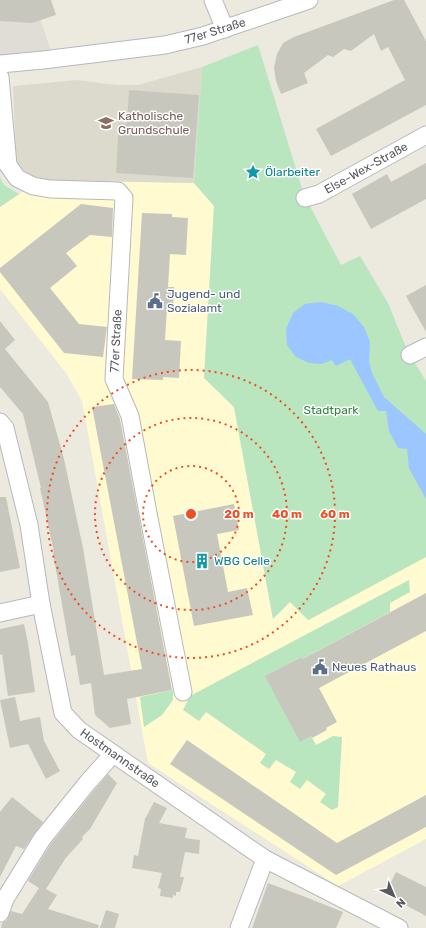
<svg xmlns="http://www.w3.org/2000/svg" width="426" height="928" font-family="Rubik,sans-serif">
  <style>
    .commercial { fill: #fffad0 }
    .industrial { fill: #dfddd6 }
    .education { fill: #dcdacd }
    .green { fill: #b9e5bf }
    .water { fill: #9bc6ff }
    .building { fill: #c8c7be }
    .lines { fill: none; stroke-linecap: round; stroke-linejoin: round }
    .minor-casing { stroke: #b7b8be; stroke-width: 19 }
    .minor { stroke: #fff; stroke-width: 17 }
    .ring { fill: none; stroke: #ee4e22; stroke-width: 2; stroke-dasharray: 2 4 }
    .labels { text-anchor: middle; dominant-baseline: central; stroke-width: 3; stroke-linejoin: round; paint-order: stroke }
    .street-label { font-size: 12px; fill: #585a60; stroke: #fff }
    .education-label { font-size: 12px; fill: #785e54; stroke: #fff; text-anchor: start }
    .culture-label { font-size: 12px; fill: #0d838f; stroke: #fff; text-anchor: start }
    .service-label { font-size: 12px; fill: #4e5e75; stroke: #fff; text-anchor: start }
    .park-label { font-size: 12px; fill: #328541; stroke: #fff }
    .centre { fill: #ee4e22; stroke: #fff; stroke-width: 2 }
    .ring-label { font-size: 12px; text-anchor: middle; font-weight: bold; fill: #ee4e22; stroke: #fff; stroke-width: 3; stroke-linejoin: round; paint-order: stroke }
  </style>
  <rect width="100%" height="100%" fill="#eceade"/>
  <path class="commercial" d="M40,180L194,183L214,206L204,377L234,407L273,619L290,602L309,620L426,557V839L338,886L148,763L82,401L66,373L0,289V207Z"/>
  <path class="industrial" d="M0,0H34L52,54L0,60Z"/>
  <path class="education" d="M202,67L194,183L40,180L25,172L16,160L13,86L77,80L117,85H138Z"/>
  <g class="green">
    <path d="M258,45L304,195L341,265L360,256L388,303L408,352L426,381V557L308,620L290,602L273,619L234,407L204,378L214,206L194,183L202,67Z"/>
    <path d="M0,177L4,185L19,194L0,207Z"/>
    <path d="M409,580L410,592L390,603V612L303,659L302,657L266,676L300,741L311,736L316,745L333,736L342,737L338,807L332,810L320,802L326,794L307,780L300,789L290,782L296,772L276,760L269,769L260,763L266,754L206,712L199,721L183,710L190,696Z"/>
    <path d="M173,690V700L162,715L144,727L140,697Z"/>
  </g>
  <path class="water" d="M321,302L338,306L353,314L364,327L370,342L369,361L372,373L384,397L426,434V499L409,468L407,449L398,448L389,431L386,411H378L350,359L336,366L332,360L321,364L309,363L296,357L287,345L286,329L293,313L305,304Z"/>
  <g class="building">
    <path d="M0,0H51L56,15L32,23L0,21Z"/>
    <path d="M394,0H404L426,41V105L331,156L316,129L405,80L388,47L381,51L374,34L351,51L344,49L333,57L328,55L304,73L308,83L281,94L276,81L274,68L277,54L283,43L294,37Z"/>
    <path d="M129,90L199,95L193,178L116,173L119,123L127,124Z"/>
    <path d="M426,163V199L371,229L352,194L387,174L391,182Z"/>
    <path d="M81,204L113,208L112,237L90,235L66,253L77,266L50,288L79,324L107,327L103,357L64,353L0,272V268Z"/>
    <path d="M142,213L172,214V217L188,218L186,255L170,254L168,287H174L173,308H167L165,340L181,341L179,378L163,377V380L132,379Z"/>
    <path d="M426,285V332L406,296Z"/>
    <path d="M0,321L15,340L5,349L48,402L64,459L83,548L104,675L142,669L92,407L114,404L120,419L172,690L127,699L131,724L110,728L95,715L91,683L80,685L75,655L71,656L53,553L54,552L40,488H41L23,414L0,387Z"/>
    <path d="M0,497H6L20,568L0,572Z"/>
    <path d="M234,504L239,530L217,534L228,592L247,588L253,615L194,626L173,516Z"/>
    <path d="M426,593V631L319,688L337,722L326,728L327,730L312,738L311,736L300,742L265,676L302,657L303,659Z"/>
    <path d="M24,624L28,643L35,692L8,696L2,654L0,655V629Z"/>
    <path d="M15,697L20,721L40,717L44,741L60,771L46,779L28,744L10,748L0,700Z"/>
    <path d="M187,740L337,843L426,795V827L336,875L170,764Z"/>
    <path d="M108,774L117,783L90,829L82,837L83,839L65,859L46,889L57,895L48,909L99,925L98,928H1L2,923L7,920L11,911L22,914L39,888L28,881L50,845L96,788Z"/>
    <path d="M12,797L43,822L34,834L24,849L16,846L0,877V812Z"/>
    <path d="M154,802L167,808L159,823L187,828L185,838L200,840L199,854L185,852L180,877H184L180,892H176V896L173,895V898L160,896L161,889L158,888L162,873L132,868L134,855L138,856L145,819Z"/>
    <path d="M396,872L426,887V916L385,894Z"/>
    <path d="M268,883L303,896L343,912L336,928H252Z"/>
    <path d="M106,910L119,914L115,928H100Z"/>
  </g>
  <g class="lines">
    <g class="minor-casing">
      <g id="minor">
        <path d="M213,0L225,29"/>
        <path d="M0,64L43,60L165,45L203,36L309,0"/>
        <path d="M0,77L8,165L17,178L33,186L50,189L118,191L124,198L114,379L130,416L148,513L183,692"/>
        <path d="M305,198L319,194L426,135"/>
        <path d="M410,355L426,347"/>
        <path d="M0,422L5,428L29,525L41,604L63,713L79,730L265,859L399,928"/>
        <path d="M0,613L41,604"/>
        <path d="M0,913L5,899L42,839L88,782L113,754"/>
        <path d="M239,928L265,859"/>
      </g>
    </g>
    <use href="#minor" class="minor"/>
  </g>
  <g class="ring">
    <circle cx="191" cy="514" r="48"/>
    <circle cx="191" cy="514" r="96"/>
    <circle cx="191" cy="514" r="144"/>
  </g>
  <defs>
    <g id="school-bare" transform="scale(1.2)"><path d="M0-5L7-2L0 1L-7-2ZM-4 1L0 2.5L4 1V4Q0 6-4 4Z" fill="#8d6e63" stroke="#fff" stroke-width="2.5" paint-order="stroke"/></g>
    <g id="sight-bare" transform="scale(1.2)"><path d="M0-6L1.8-2.2L6-1.7L2.9 1.2L3.7 5.4L0 3.3L-3.7 5.4L-2.9 1.2L-6-1.7L-1.8-2.2Z" fill="#0f9aa8" stroke="#fff" stroke-width="2.5" paint-order="stroke"/></g>
    <g id="civic-bare" transform="scale(1.2)"><path d="M-.6-6.5H3V-4.5H.6V-3L4-1V1h2V6H-6V1h2V-1L-.6-3ZM-1.2 2.5V6h2.4V2.5Z" fill="#5c6f8a" stroke="#fff" stroke-width="2.5" paint-order="stroke"/></g>
    <g id="building-bare" transform="scale(1.2)"><path d="M-4-6H4V6H1V3H-1V6H-4ZM-2.5-4.3h1.7v1.8h-1.7ZM.8-4.3h1.7v1.8H.8ZM-2.5-1h1.7V.8h-1.7ZM.8-1h1.7V.8H.8Z" fill="#0f9aa8" stroke="#fff" stroke-width="2.5" paint-order="stroke"/></g>
  </defs>
  <g fill-rule="evenodd">
    <use href="#school-bare" x="106" y="123"/>
    <use href="#sight-bare" x="253" y="172"/>
    <use href="#civic-bare" x="155" y="301"/>
    <use href="#building-bare" x="202" y="561"/>
    <use href="#civic-bare" x="320" y="667"/>
  </g>
  <g class="labels">
    <g class="street-label">
      <text transform="translate(215 31) rotate(-17)">77er Straße</text>
      <text transform="translate(366 168) rotate(-29)">Else-Wex-Straße</text>
      <text transform="translate(116 341) rotate(-87)">77er Straße</text>
      <text transform="translate(120 758) rotate(35)">Hostmannstraße</text>
    </g>
    <g class="education-label">
      <text x="118" y="116">Katholische<tspan x="118" dy="14">Grundschule</tspan></text>
    </g>
    <g class="culture-label">
      <text x="265" y="172">Ölarbeiter</text>
      <text x="214" y="561">WBG Celle</text>
    </g>
    <g class="service-label">
      <text x="167" y="294">Jugend- und<tspan x="167" dy="14">Sozialamt</tspan></text>
      <text x="332" y="667">Neues Rathaus</text>
    </g>
    <g class="park-label">
      <text x="331" y="410">Stadtpark</text>
    </g>
  </g>
  <circle cx="191" cy="514" r="6" class="centre"/>
  <g class="ring-label">
    <text x="239" y="518">20 m</text>
    <text x="287" y="518">40 m</text>
    <text x="335" y="518">60 m</text>
  </g>
  <g transform="translate(394 896) rotate(136)" stroke="#ffffff" stroke-width="3" paint-order="stroke">
  <path d="M0-3L7 15L0 10L-7 15Z" fill="#585a60"/>
  <text y="-6" font-size="11" font-weight="bold" text-anchor="middle" fill="#585a60">N</text>
  </g>
</svg>
